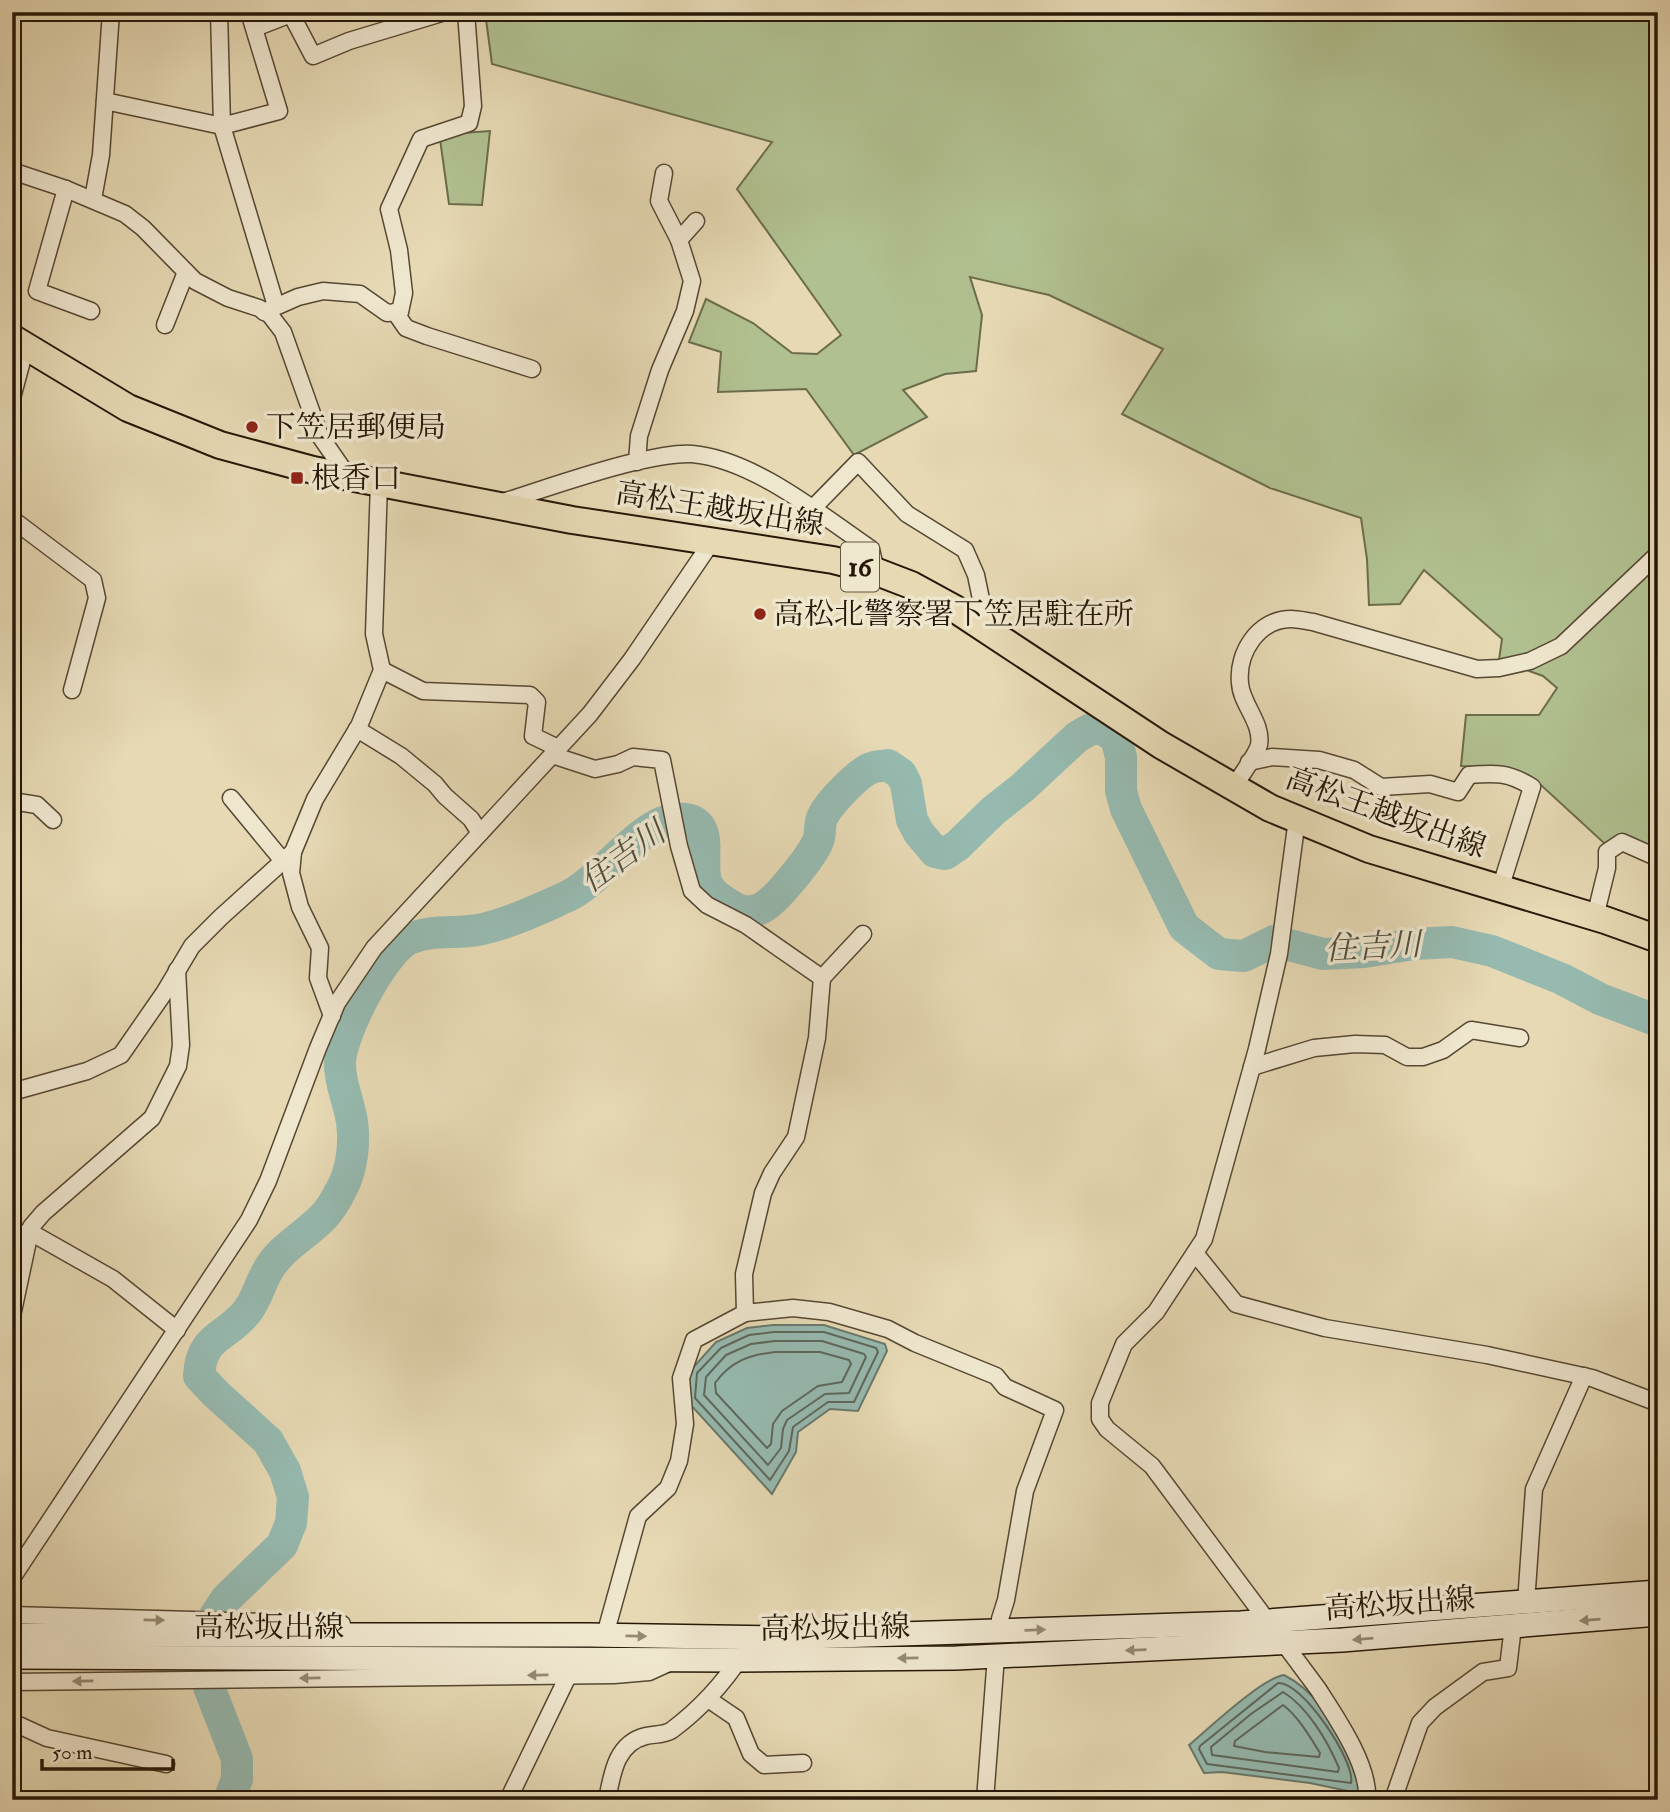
<svg xmlns="http://www.w3.org/2000/svg" width="1670" height="1812" font-family="'IM FELL Double Pica','Noto Serif JP',serif">
  <style>
    .green { fill: #b1c090; stroke: #6c6c4c; stroke-width: 2 }
    .water { fill: #96bab0; stroke: #69796c; stroke-width: 2 }
    .lines { fill: none; stroke-linecap: round; stroke-linejoin: round }
    .shore { stroke: #5e685c; stroke-width: 2 }
    .river { stroke: #96bab0; stroke-width: 32 }
    .minor-casing { stroke: #564832; stroke-width: 19 }
    .secondary-casing { stroke: #261707; stroke-width: 26 }
    .primary-casing { stroke: #261707; stroke-width: 30 }
    .minor { stroke: #efe6ce; stroke-width: 16 }
    .secondary { stroke: #efe6ce; stroke-width: 23 }
    .primary { stroke: #e6d9b4; stroke-width: 26 }
    .oneway { fill: #958974 }
    .poi-dot { fill: #8f2418; stroke: #efe6ce; stroke-width: 2.5 }
    .labels { text-anchor: middle; dominant-baseline: central; stroke-width: 7; stroke-linejoin: round; paint-order: stroke }
    .shield { fill: #efe6ce; stroke: #625543; stroke-width: 2 }
    .shield-label { font-size: 28px; font-weight: bold; fill: #261707 }
    .poi-label { font-size: 30px; fill: #261707; stroke: #efe6ce; text-anchor: start }
    .street-label { font-size: 30px; fill: #261707; stroke: #efe6ce }
    .water-label { font-size: 32px; font-style: italic; fill: #4d5042; stroke: #efe6ce }
  </style>
  <rect width="100%" height="100%" fill="#e6d9b4"/>
  <filter id="stains"><feTurbulence type="fractalNoise" baseFrequency=".00286" numOctaves="4"/><feColorMatrix values="0 0 0 0 .2 0 0 0 0 .09 0 0 0 0 .02 0 0 0 .5 -.17"/></filter>
  <radialGradient id="worn" r=".72"><stop offset=".6" stop-color="#630" stop-opacity="0"/><stop offset="1" stop-color="#630" stop-opacity=".3"/></radialGradient>
  <g class="green">
    <path d="M485,12H1658V546L1652,550L1658,555V850L1627,839L1604,843L1541,785L1503,768L1461,766L1466,715H1539L1557,688L1543,676L1499,660L1502,639L1424,570L1400,604L1369,605L1367,559L1361,518L1270,488L1122,414L1163,349L1049,295L970,277L982,315L976,371L945,374L903,390L927,417L854,455L806,389L718,392L721,352L689,342L706,299L753,323L792,353L817,354L841,335L737,189L772,142L492,64Z"/>
    <path d="M490,131L482,205L449,204L440,139L462,133Z"/>
  </g>
  <g class="water">
    <path d="M773,1325H824L885,1344L887,1351L858,1411L830,1409L798,1432L796,1452L772,1494L688,1402L690,1371L716,1342L747,1328Z"/>
    <path d="M1284,1675C1312,1689 1337,1722 1349,1751C1354,1764 1358,1780 1362,1794L1310,1783L1222,1772L1204,1773L1189,1745C1208,1729 1262,1678 1284,1675Z"/>
  </g>
  <g class="lines">
    <g class="shore">
      <path d="M774,1332H824L876,1348L878,1352L854,1402H828L793,1427L789,1451L770,1480L695,1398L697,1373L721,1348L749,1335Z"/>
      <path d="M775,1341H822L864,1354L866,1357L849,1393L825,1394L787,1420L783,1429L781,1448L768,1465L704,1395L706,1377L726,1355L751,1344Z"/>
      <path d="M775,1352H820L849,1360L851,1364L842,1382L818,1386L782,1411L773,1424L771,1444L767,1448L716,1393L715,1383C731,1361 749,1355 775,1352Z"/>
      <path d="M1278,1683C1302,1681 1356,1762 1351,1783L1207,1764L1199,1749L1200,1746Z"/>
      <path d="M1283,1692C1308,1707 1328,1742 1339,1768L1338,1772L1212,1755L1211,1747L1251,1714Z"/>
      <path d="M1283,1705C1298,1716 1310,1737 1320,1753L1319,1757L1265,1752L1234,1746L1235,1741Z"/>
    </g>
    <path class="river" d="M229,1800L237,1779V1759L209,1687L215,1616L226,1599L282,1545L291,1523L293,1497L285,1471L268,1441L216,1394L199,1376C201,1337 223,1339 245,1314C257,1301 260,1281 270,1267C283,1246 309,1233 325,1215C331,1208 337,1198 341,1190C352,1171 355,1143 352,1122C349,1102 340,1084 340,1065C339,1036 383,951 409,939C431,929 456,934 478,930C508,924 539,909 566,897C600,882 640,822 675,819C721,815 696,865 708,886C713,895 721,900 730,905C741,912 749,914 762,908C777,900 812,856 818,841C821,834 819,825 822,818C828,804 857,774 871,768C876,766 883,766 888,765L901,774L906,784L912,820L919,833L935,852L945,854L958,845L994,810L1022,788L1077,737L1091,729H1103L1116,738L1121,757V791L1126,809L1184,927L1219,954L1244,956L1274,941L1323,954L1364,952L1414,944L1452,942L1492,951L1562,979L1600,999L1658,1021"/>
    <g class="minor-casing">
      <g id="minor">
        <path d="M219,12L222,126L276,306"/>
        <path d="M255,28L291,14L313,56L349,41L445,12"/>
        <path d="M105,101L222,126L279,111L249,12"/>
        <path d="M12,171L66,189L125,214L143,228L195,281L228,298L259,308L270,315L283,332L320,436L349,478"/>
        <path d="M664,173L659,201L679,240"/>
        <path d="M66,189L37,291L91,311"/>
        <path d="M93,199L101,155L111,12"/>
        <path d="M264,312L298,297L323,291L360,294L387,313L400,312L404,293L399,250L389,209L421,139L469,123L473,106L466,12"/>
        <path d="M395,312L406,328L427,336L532,369"/>
        <path d="M165,325L186,272"/>
        <path d="M12,398L26,346"/>
        <path d="M637,462L639,436L660,370L685,311L692,281L679,240L696,221"/>
        <path d="M500,503C544,489 588,473 634,462C652,458 673,453 692,454C753,459 821,515 871,549L876,572"/>
        <path d="M812,509L858,462L907,514L965,550L976,575L982,604L977,624"/>
        <path d="M12,519L93,580L97,598L72,690"/>
        <path d="M382,670L423,691L530,695L537,702L533,736L558,748"/>
        <path d="M357,729L401,756L435,784L445,796L471,819L480,833"/>
        <path d="M552,755L595,769L618,764L633,757L662,760L679,846L692,891L707,905L746,925L822,978L863,934"/>
        <path d="M1249,762L1272,757L1319,760L1354,770L1381,787L1430,784L1458,792L1469,775C1496,773 1508,772 1532,787L1500,889"/>
        <path d="M1234,787C1240,776 1256,756 1259,745C1263,723 1241,704 1240,683C1237,653 1258,619 1291,619C1298,619 1306,621 1313,622L1477,669L1499,668L1530,661L1561,646L1658,554"/>
        <path d="M231,798L283,861"/>
        <path d="M12,801L37,805L53,820"/>
        <path d="M1297,819L1279,954L1257,1049L1204,1239L1156,1312L1124,1344L1100,1403V1419L1107,1429L1152,1466L1318,1689C1336,1717 1370,1766 1367,1800"/>
        <path d="M1595,917L1607,868V852L1622,842L1658,858"/>
        <path d="M332,1016L318,978L320,948L300,907L291,873L293,852L315,799L359,726L382,670L374,634L379,483"/>
        <path d="M1252,1067L1314,1048L1355,1044L1385,1045L1407,1057H1423L1443,1050L1471,1030L1520,1038"/>
        <path d="M12,1092L87,1071L121,1055L164,993L192,946L221,917L293,852"/>
        <path d="M12,1236L30,1232L113,1279L177,1330"/>
        <path d="M1195,1253L1236,1304L1325,1328L1487,1355L1592,1378L1658,1403"/>
        <path d="M745,1313L793,1308L829,1312L888,1329L915,1343L996,1376L1005,1387L1055,1410L1025,1491L1006,1600L1000,1619L1001,1631"/>
        <path d="M12,1316L31,1227L43,1213L152,1118L178,1066L181,1045L177,970"/>
        <path d="M12,1578L249,1220L268,1181L318,1048L337,1003L374,948L590,714L632,659L713,540"/>
        <path d="M1526,1603L1534,1489L1584,1376"/>
        <path d="M12,1615L342,1624"/>
        <path d="M605,1635L638,1516L668,1488L679,1461L685,1424L681,1378L694,1340L745,1313L744,1274L763,1193L772,1173L796,1137L817,1038L822,978"/>
        <path d="M12,1682L614,1675L649,1672L671,1662"/>
        <path d="M708,1699L736,1718L751,1754L764,1765L803,1763"/>
        <path d="M12,1722L47,1738L166,1764"/>
        <path d="M508,1800L569,1674"/>
        <path d="M607,1800C612,1774 616,1743 646,1736C655,1734 665,1735 672,1730C700,1709 723,1684 742,1655"/>
        <path d="M985,1800L996,1656"/>
        <path d="M1393,1800L1420,1723L1435,1707L1483,1672L1508,1668L1513,1626"/>
      </g>
    </g>
    <g class="secondary-casing">
      <g id="secondary">
        <path d="M12,1635H588L774,1638L1241,1623L1658,1592"/>
        <path d="M12,1657L739,1660L956,1658L1342,1640L1658,1614"/>
      </g>
    </g>
    <g class="primary-casing">
      <path id="primary" d="M12,338L128,408L220,445L313,470L572,520L833,560L872,570L911,585L955,609L1161,745L1270,808L1369,849L1605,920L1658,939"/>
    </g>
    <use href="#minor" class="minor"/>
    <use href="#secondary" class="secondary"/>
    <use href="#primary" class="primary"/>
  </g>
  <defs><path id="oneway-solid" d="M-6-.8H1V-3.2L6.5 0L1 3.2V.8H-6Z" transform="scale(1.75)"/></defs>
  <g class="oneway">
    <use href="#oneway-solid" transform="translate(154 1620) rotate(1)"/>
    <use href="#oneway-solid" transform="translate(1590 1620) rotate(175)"/>
    <use href="#oneway-solid" transform="translate(1035 1630) rotate(-2)"/>
    <use href="#oneway-solid" transform="translate(636 1636) rotate(1)"/>
    <use href="#oneway-solid" transform="translate(1363 1639) rotate(175)"/>
    <use href="#oneway-solid" transform="translate(1136 1650) rotate(178)"/>
    <use href="#oneway-solid" transform="translate(908 1658) rotate(179)"/>
    <use href="#oneway-solid" transform="translate(538 1675) rotate(179)"/>
    <use href="#oneway-solid" transform="translate(310 1678) rotate(179)"/>
    <use href="#oneway-solid" transform="translate(83 1681) rotate(179)"/>
  </g>
  <g class="poi-dot">
    <circle cx="252" cy="427" r="7"/>
    <rect x="290" y="471" width="14" height="14" rx="3.5"/>
    <circle cx="760" cy="614" r="7"/>
  </g>
  <g class="labels">
    <rect class="shield" x="841" y="542.5" width="38" height="49" rx="5"/>
    <g class="shield-label">
      <text x="860" y="567">16</text>
    </g>
    <g class="poi-label">
      <text x="266" y="427">下笠居郵便局</text>
      <text x="311" y="478">根香口</text>
      <text x="774" y="614">高松北警察署下笠居駐在所</text>
    </g>
    <g class="street-label">
      <text transform="translate(720 509) rotate(9)">高松王越坂出線</text>
      <text transform="translate(1386 813) rotate(20)">高松王越坂出線</text>
      <text transform="translate(1400 1604) rotate(-4)">高松坂出線</text>
      <text x="269" y="1627">高松坂出線</text>
      <text transform="translate(835 1628) rotate(-1)">高松坂出線</text>
    </g>
    <g class="water-label">
      <text transform="translate(623 857) rotate(-36)">住吉川</text>
      <text transform="translate(1373 947) rotate(-3)">住吉川</text>
    </g>
  </g>
  <rect width="1670" height="1812" fill="none" stroke="#e6d9b4" stroke-width="42"/>
  <rect x="14" y="14" width="1642" height="1784" fill="none" stroke="#261707" stroke-width="3.5"/>
  <rect x="21" y="21" width="1628" height="1770" fill="none" stroke="#261707" stroke-width="2"/>
  <path d="M42 1759v10h131v-10" fill="none" stroke="#261707" stroke-width="3.5"/>
  <text x="52" y="1759" font-size="21" fill="#261707" stroke="#efe6ce" stroke-width="5" paint-order="stroke">50 m</text>
  <rect width="100%" height="100%" filter="url(#stains)"/>
  <rect width="100%" height="100%" fill="url(#worn)"/>
</svg>
